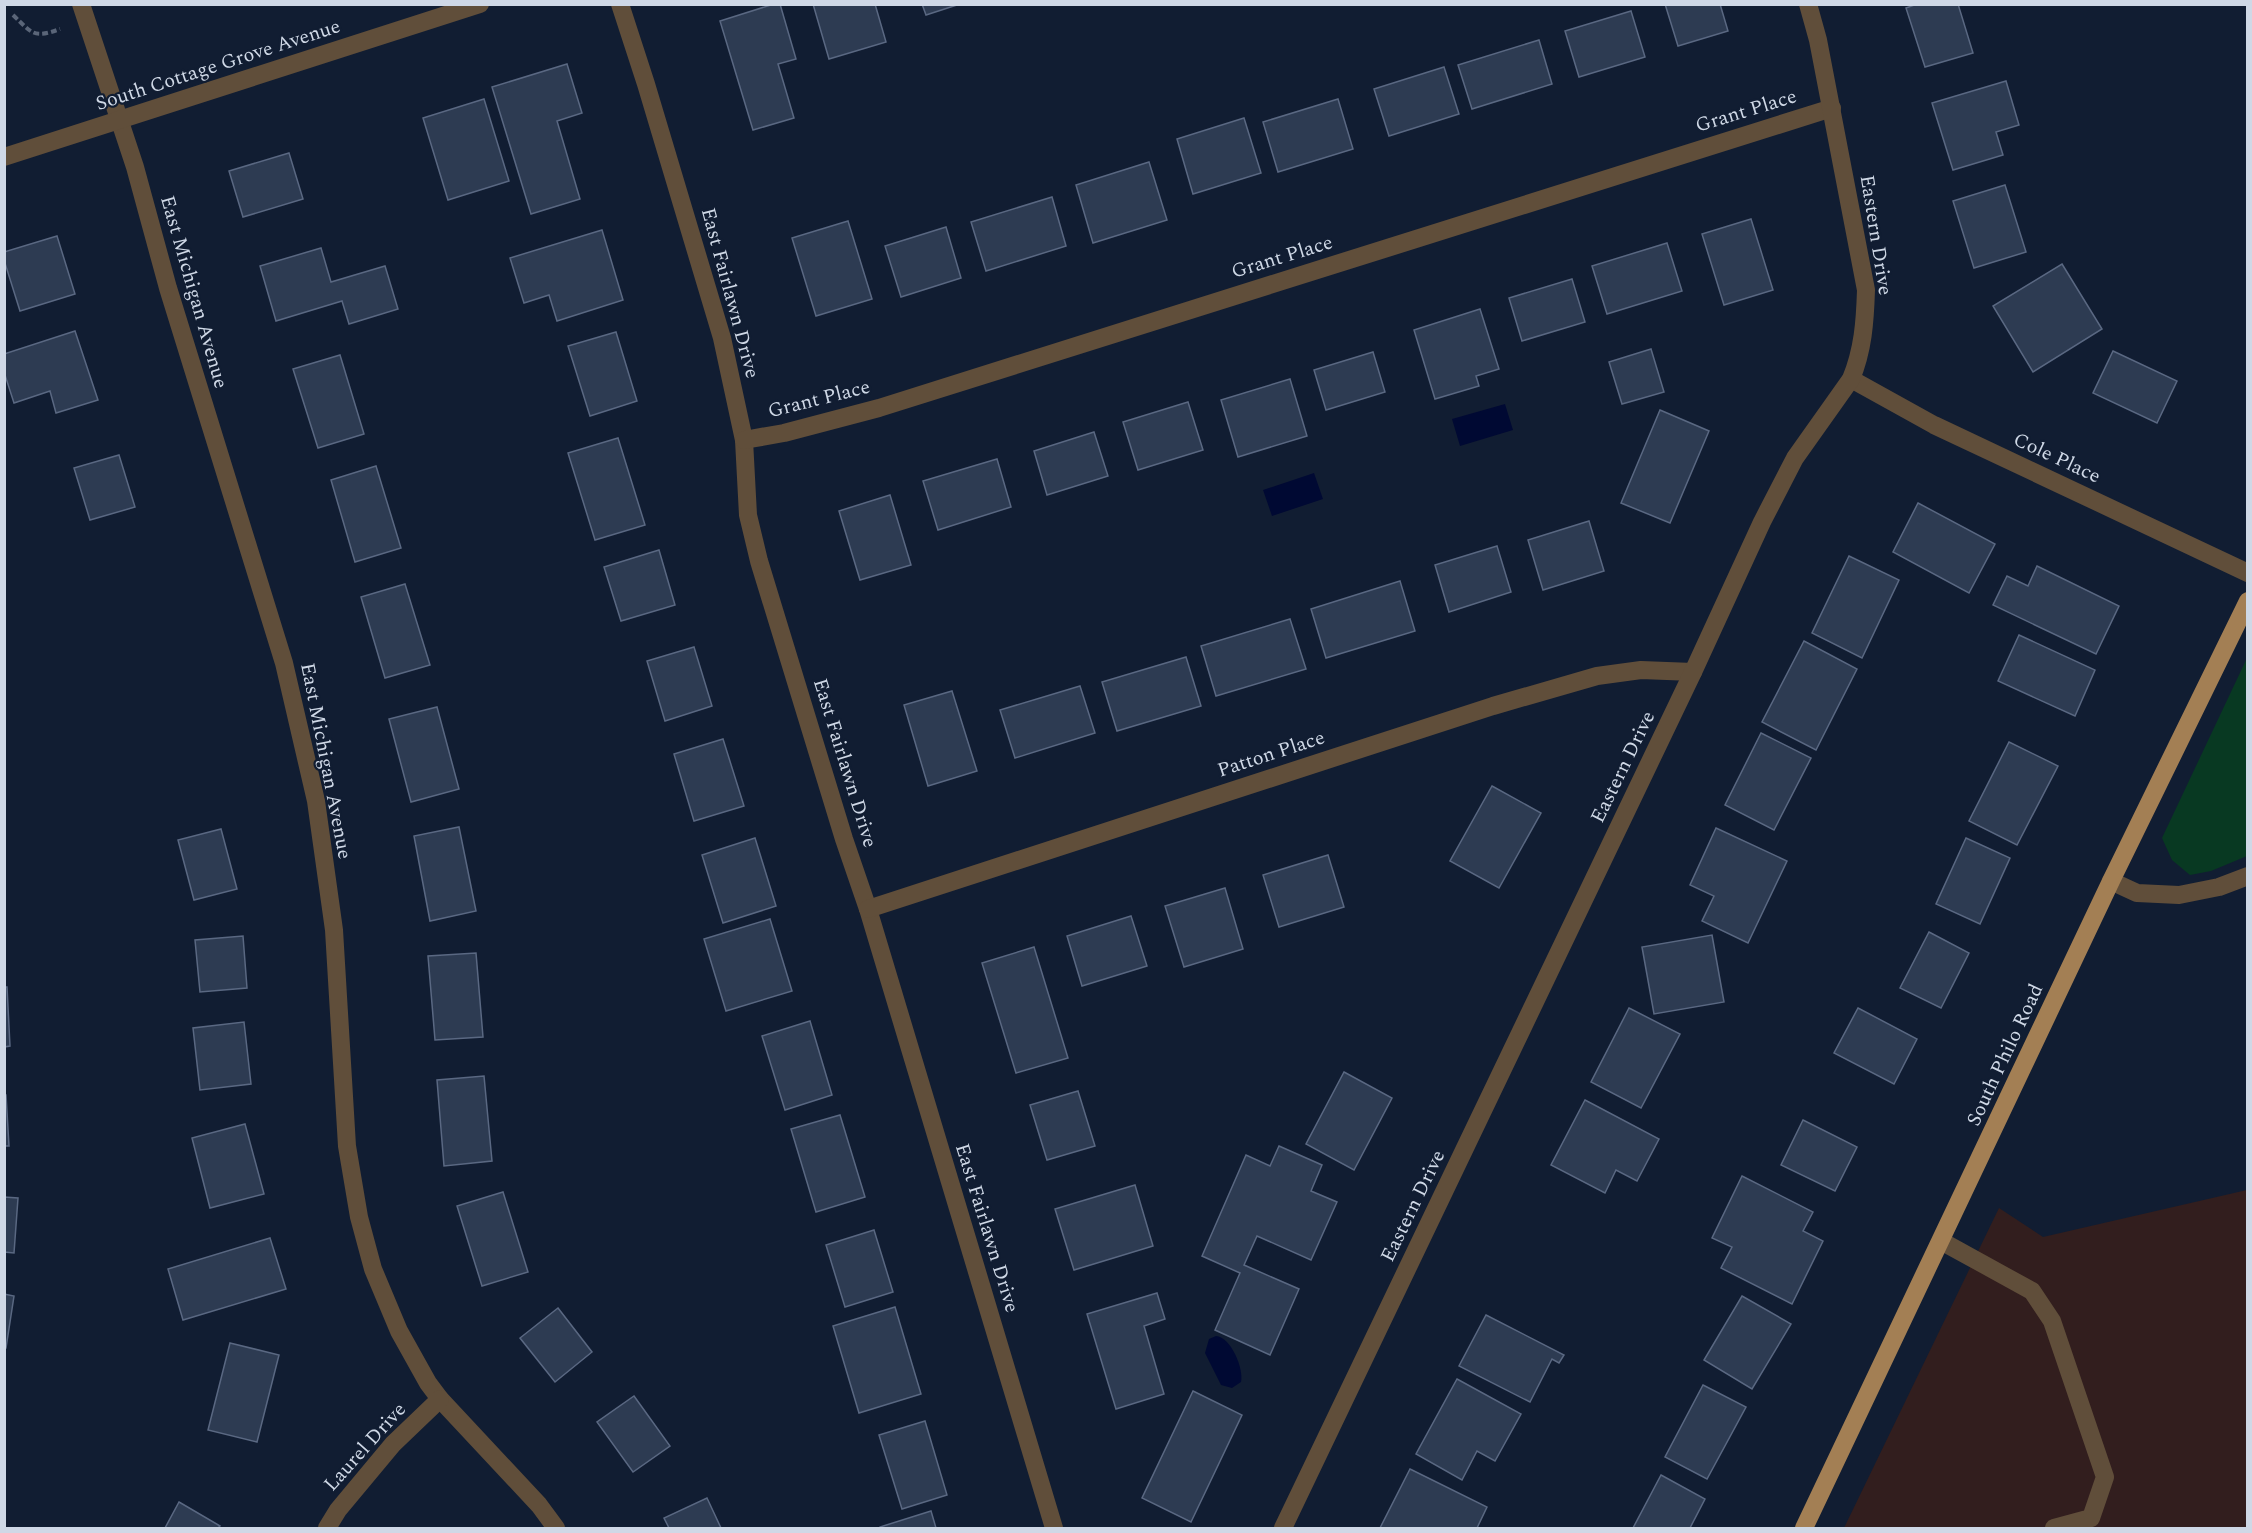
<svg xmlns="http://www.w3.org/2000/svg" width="2252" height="1533" font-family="Spectral,serif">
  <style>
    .commercial { fill: #321e1e }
    .green { fill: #083922 }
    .water { fill: #000933 }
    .building { fill: #2d3b52; stroke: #5a6882; stroke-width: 1.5 }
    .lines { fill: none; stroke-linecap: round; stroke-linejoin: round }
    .path { stroke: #5a6578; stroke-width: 4; stroke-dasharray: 6 3; stroke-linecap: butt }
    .minor { stroke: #604e3a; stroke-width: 18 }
    .major { stroke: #a37f54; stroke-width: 18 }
    .labels { text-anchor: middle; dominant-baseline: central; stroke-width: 4.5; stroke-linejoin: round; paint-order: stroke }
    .street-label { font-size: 20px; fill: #cfd8e6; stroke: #111d32 }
  </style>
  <rect width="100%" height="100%" fill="#111d32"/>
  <path class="commercial" d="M2247,1190V1528H1844L1999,1208L2043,1237Z"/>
  <path class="green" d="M2247,658V856L2211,871L2190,875L2172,860L2162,838Z"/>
  <g class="water">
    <path d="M1505,404L1513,430L1460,446L1452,419Z"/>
    <path d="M1314,473L1323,499L1272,516L1263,490Z"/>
    <path d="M1216,1336C1231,1337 1244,1369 1241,1382L1232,1388L1221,1385L1205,1353L1209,1339Z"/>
  </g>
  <g class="building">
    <path d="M774,4H780L796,59L778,64L794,118L753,130L720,21Z"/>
    <path d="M813,4H875L886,42L829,59Z"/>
    <path d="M922,4H960L926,15Z"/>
    <path d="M1665,4H1720L1728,31L1678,46Z"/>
    <path d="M1917,4H1958L1973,53L1925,67L1906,8Z"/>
    <path d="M1631,11L1645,57L1579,77L1565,31Z"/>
    <path d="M1539,40L1552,84L1472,109L1458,65Z"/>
    <path d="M567,64L582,113L557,121L580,199L531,214L492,87Z"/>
    <path d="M1444,67L1459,114L1389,136L1374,89Z"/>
    <path d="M2006,81L2019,125L1996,132L2003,155L1953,170L1932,103Z"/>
    <path d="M484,99L509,181L448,200L423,118Z"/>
    <path d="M1338,99L1353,149L1278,172L1263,122Z"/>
    <path d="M1244,118L1261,173L1193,194L1177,139Z"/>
    <path d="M289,153L303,199L243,217L229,171Z"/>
    <path d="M1149,162L1167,220L1093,243L1076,185Z"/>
    <path d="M2005,185L2026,252L1974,268L1953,201Z"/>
    <path d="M1052,197L1066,246L986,271L971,222Z"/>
    <path d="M1751,219L1773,290L1724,305L1702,234Z"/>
    <path d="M848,221L872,299L816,316L792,238Z"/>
    <path d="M946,227L961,278L901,297L885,246Z"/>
    <path d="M602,230L623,300L557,321L549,295L524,303L510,258Z"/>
    <path d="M57,236L75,294L20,311L4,260V252Z"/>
    <path d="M1667,243L1682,291L1607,314L1592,266Z"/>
    <path d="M321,248L331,282L385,266L398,309L349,324L342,301L276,321L260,266Z"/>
    <path d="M2062,264L2102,329L2033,372L1993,306Z"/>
    <path d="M1572,279L1585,322L1522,341L1509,298Z"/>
    <path d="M1480,309L1499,369L1476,376L1479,386L1435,399L1414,330Z"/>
    <path d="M75,331L98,400L56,413L50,391L14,403L4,372V354Z"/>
    <path d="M616,332L637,401L590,416L568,346Z"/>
    <path d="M1651,349L1664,392L1622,404L1609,362Z"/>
    <path d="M2113,351L2177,381L2157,423L2093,393Z"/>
    <path d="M1373,352L1385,392L1326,410L1314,370Z"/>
    <path d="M340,355L364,434L318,448L293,369Z"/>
    <path d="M1290,379L1307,436L1238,457L1221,400Z"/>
    <path d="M1188,402L1203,450L1138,470L1123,422Z"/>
    <path d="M1660,410L1709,431L1670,523L1621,503Z"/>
    <path d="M1094,432L1108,476L1047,495L1034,451Z"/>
    <path d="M618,438L645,525L595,540L568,453Z"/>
    <path d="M119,455L135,507L90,520L74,468Z"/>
    <path d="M997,459L1011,507L938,530L923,481Z"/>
    <path d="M376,466L401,548L355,562L331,480Z"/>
    <path d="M890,495L911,565L860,580L839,511Z"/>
    <path d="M1918,503L1995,544L1969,593L1893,552Z"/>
    <path d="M1589,521L1604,571L1543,590L1528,540Z"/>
    <path d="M1497,546L1511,592L1449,612L1435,565Z"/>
    <path d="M659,550L675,605L621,621L604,567Z"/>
    <path d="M1849,556L1899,580L1862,658L1812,633Z"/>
    <path d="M2037,566L2119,606L2096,654L1993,605L2007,576L2028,586Z"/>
    <path d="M1400,581L1415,631L1326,658L1311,609Z"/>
    <path d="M405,584L430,665L385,678L361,597Z"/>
    <path d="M1290,619L1306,669L1216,696L1201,646Z"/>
    <path d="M2019,635L2095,670L2075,716L1998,681Z"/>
    <path d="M1804,641L1857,669L1816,750L1762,722Z"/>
    <path d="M694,647L712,706L665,721L647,661Z"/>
    <path d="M1186,657L1201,706L1117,731L1102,682Z"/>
    <path d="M1080,686L1095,733L1015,758L1000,710Z"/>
    <path d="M952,691L977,771L928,786L904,705Z"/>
    <path d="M437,707L459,789L411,802L389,719Z"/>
    <path d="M1761,733L1811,758L1774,830L1725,805Z"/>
    <path d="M723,739L744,806L694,821L674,754Z"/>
    <path d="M2009,742L2058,766L2017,845L1969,821Z"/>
    <path d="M1492,786L1541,813L1499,888L1450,861Z"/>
    <path d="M459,827L476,911L430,921L414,836Z"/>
    <path d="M1716,828L1787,861L1748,943L1702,921L1714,896L1690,885Z"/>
    <path d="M221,829L237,889L194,900L178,840Z"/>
    <path d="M755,838L776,906L723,923L702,855Z"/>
    <path d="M1966,838L2010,858L1980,924L1936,904Z"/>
    <path d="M1328,855L1344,907L1279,927L1263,875Z"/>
    <path d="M1225,888L1243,949L1184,967L1165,906Z"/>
    <path d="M1131,916L1147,966L1082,986L1067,936Z"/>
    <path d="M770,919L792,991L726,1011L704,939Z"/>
    <path d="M1929,932L1969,953L1941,1008L1900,988Z"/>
    <path d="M1712,935L1724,1002L1654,1014L1642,947Z"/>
    <path d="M243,936L247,988L200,992L195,940Z"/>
    <path d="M1034,947L1068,1058L1016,1073L982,963Z"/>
    <path d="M476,953L483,1037L435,1040L428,956Z"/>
    <path d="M4,987H7L10,1046L4,1047Z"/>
    <path d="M1629,1008L1680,1034L1641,1108L1591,1082Z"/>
    <path d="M1858,1008L1917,1039L1894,1084L1834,1053Z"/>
    <path d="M810,1021L832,1095L785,1110L762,1036Z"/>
    <path d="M244,1022L251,1084L200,1090L193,1028Z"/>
    <path d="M1344,1072L1392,1098L1354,1170L1306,1144Z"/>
    <path d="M484,1076L492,1161L444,1166L437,1080Z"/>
    <path d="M1078,1091L1095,1146L1047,1160L1030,1105Z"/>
    <path d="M4,1095H6L9,1146H4Z"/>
    <path d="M1585,1100L1659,1139L1637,1181L1616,1170L1605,1193L1551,1165Z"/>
    <path d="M840,1115L865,1197L816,1212L791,1129Z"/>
    <path d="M1803,1120L1857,1147L1835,1191L1781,1165Z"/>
    <path d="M245,1124L264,1194L210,1208L192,1138Z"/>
    <path d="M1279,1146L1322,1165L1311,1191L1337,1202L1311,1260L1257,1236L1244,1265L1299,1289L1270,1355L1215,1330L1240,1273L1202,1256L1246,1155L1270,1166Z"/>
    <path d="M1742,1176L1813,1212L1803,1231L1823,1241L1792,1304L1721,1268L1732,1247L1712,1238Z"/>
    <path d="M1135,1185L1153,1246L1074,1270L1055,1209Z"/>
    <path d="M503,1192L528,1272L482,1286L457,1206Z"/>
    <path d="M4,1197L18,1198L14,1253L4,1252Z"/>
    <path d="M874,1230L893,1292L845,1307L826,1245Z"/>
    <path d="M270,1238L286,1289L183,1320L168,1269Z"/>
    <path d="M1157,1293L1165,1319L1144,1326L1164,1394L1116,1409L1087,1314Z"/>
    <path d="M4,1294L14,1296L6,1348H4Z"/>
    <path d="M1742,1296L1791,1324L1752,1389L1704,1360Z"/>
    <path d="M895,1307L921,1394L859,1413L833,1326Z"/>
    <path d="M558,1308L592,1352L555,1382L520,1338Z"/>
    <path d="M1486,1315L1564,1355L1559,1363L1552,1359L1530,1402L1459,1366Z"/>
    <path d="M230,1343L279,1355L257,1442L208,1430Z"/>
    <path d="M1457,1379L1521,1414L1495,1461L1477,1451L1462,1480L1416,1454Z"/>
    <path d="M1703,1385L1746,1407L1707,1479L1665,1457Z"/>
    <path d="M1193,1391L1242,1415L1191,1522L1142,1498Z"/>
    <path d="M634,1396L670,1446L633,1472L597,1422Z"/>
    <path d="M925,1421L947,1495L902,1509L879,1435Z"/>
    <path d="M1410,1469L1487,1507L1477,1528H1380Z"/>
    <path d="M1661,1475L1705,1499L1690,1528H1633Z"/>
    <path d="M707,1498L721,1528H669L664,1518Z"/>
    <path d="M179,1502L220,1526L218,1528H165Z"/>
    <path d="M931,1511L936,1528H880V1527Z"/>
  </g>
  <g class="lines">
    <path class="path" d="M13,15C32,33 33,39 60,29"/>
    <g class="minor">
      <path d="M81,4L135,167L168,288L284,663L316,801L334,930L347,1146L359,1217L373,1269L399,1331L428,1383L440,1399L539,1505L556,1528"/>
      <path d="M620,4L646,84L722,338L744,440L748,515L759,561L844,839L868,909L1054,1528"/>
      <path d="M4,157L480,4"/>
      <path d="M1851,379L1934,425L2248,573"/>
      <path d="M744,440L784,433L879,408L1832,108"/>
      <path d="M2111,881L2137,893L2179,895L2219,887L2248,876"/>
      <path d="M868,909L1493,706L1597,676L1641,670L1693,672"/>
      <path d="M1941,1241L2032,1291L2052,1321L2105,1477L2091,1518L2054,1528"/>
      <path d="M327,1528L338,1510L393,1444L440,1399"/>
      <path d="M1283,1528L1693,672L1762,522L1795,458L1851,379C1863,350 1865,322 1866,290L1818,40L1808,4"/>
    </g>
    <path class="major" d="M1804,1528L2111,881L2248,601"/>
  </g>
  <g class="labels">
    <g class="street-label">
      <text transform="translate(218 65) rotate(-18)">South Cottage Grove Avenue</text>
      <text transform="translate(1746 111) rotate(-17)">Grant Place</text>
      <text transform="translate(1876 235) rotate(81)">Eastern Drive</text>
      <text transform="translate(1282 257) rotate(-17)">Grant Place</text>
      <text transform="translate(194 292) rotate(74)">East Michigan Avenue</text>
      <text transform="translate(730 293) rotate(75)">East Fairlawn Drive</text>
      <text transform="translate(819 399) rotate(-14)">Grant Place</text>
      <text transform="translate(2057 458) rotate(25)">Cole Place</text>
      <text transform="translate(1271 754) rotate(-18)">Patton Place</text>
      <text transform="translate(326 761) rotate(79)">East Michigan Avenue</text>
      <text transform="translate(845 763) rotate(73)">East Fairlawn Drive</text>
      <text transform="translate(1623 767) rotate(-64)">Eastern Drive</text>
      <text transform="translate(2005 1055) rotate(-65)">South Philo Road</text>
      <text transform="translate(1413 1206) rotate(-64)">Eastern Drive</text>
      <text transform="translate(987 1228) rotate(73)">East Fairlawn Drive</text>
      <text transform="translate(365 1447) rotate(-48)">Laurel Drive</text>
    </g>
  </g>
  <rect width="2252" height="1533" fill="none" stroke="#cfd8e6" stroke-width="12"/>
</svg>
